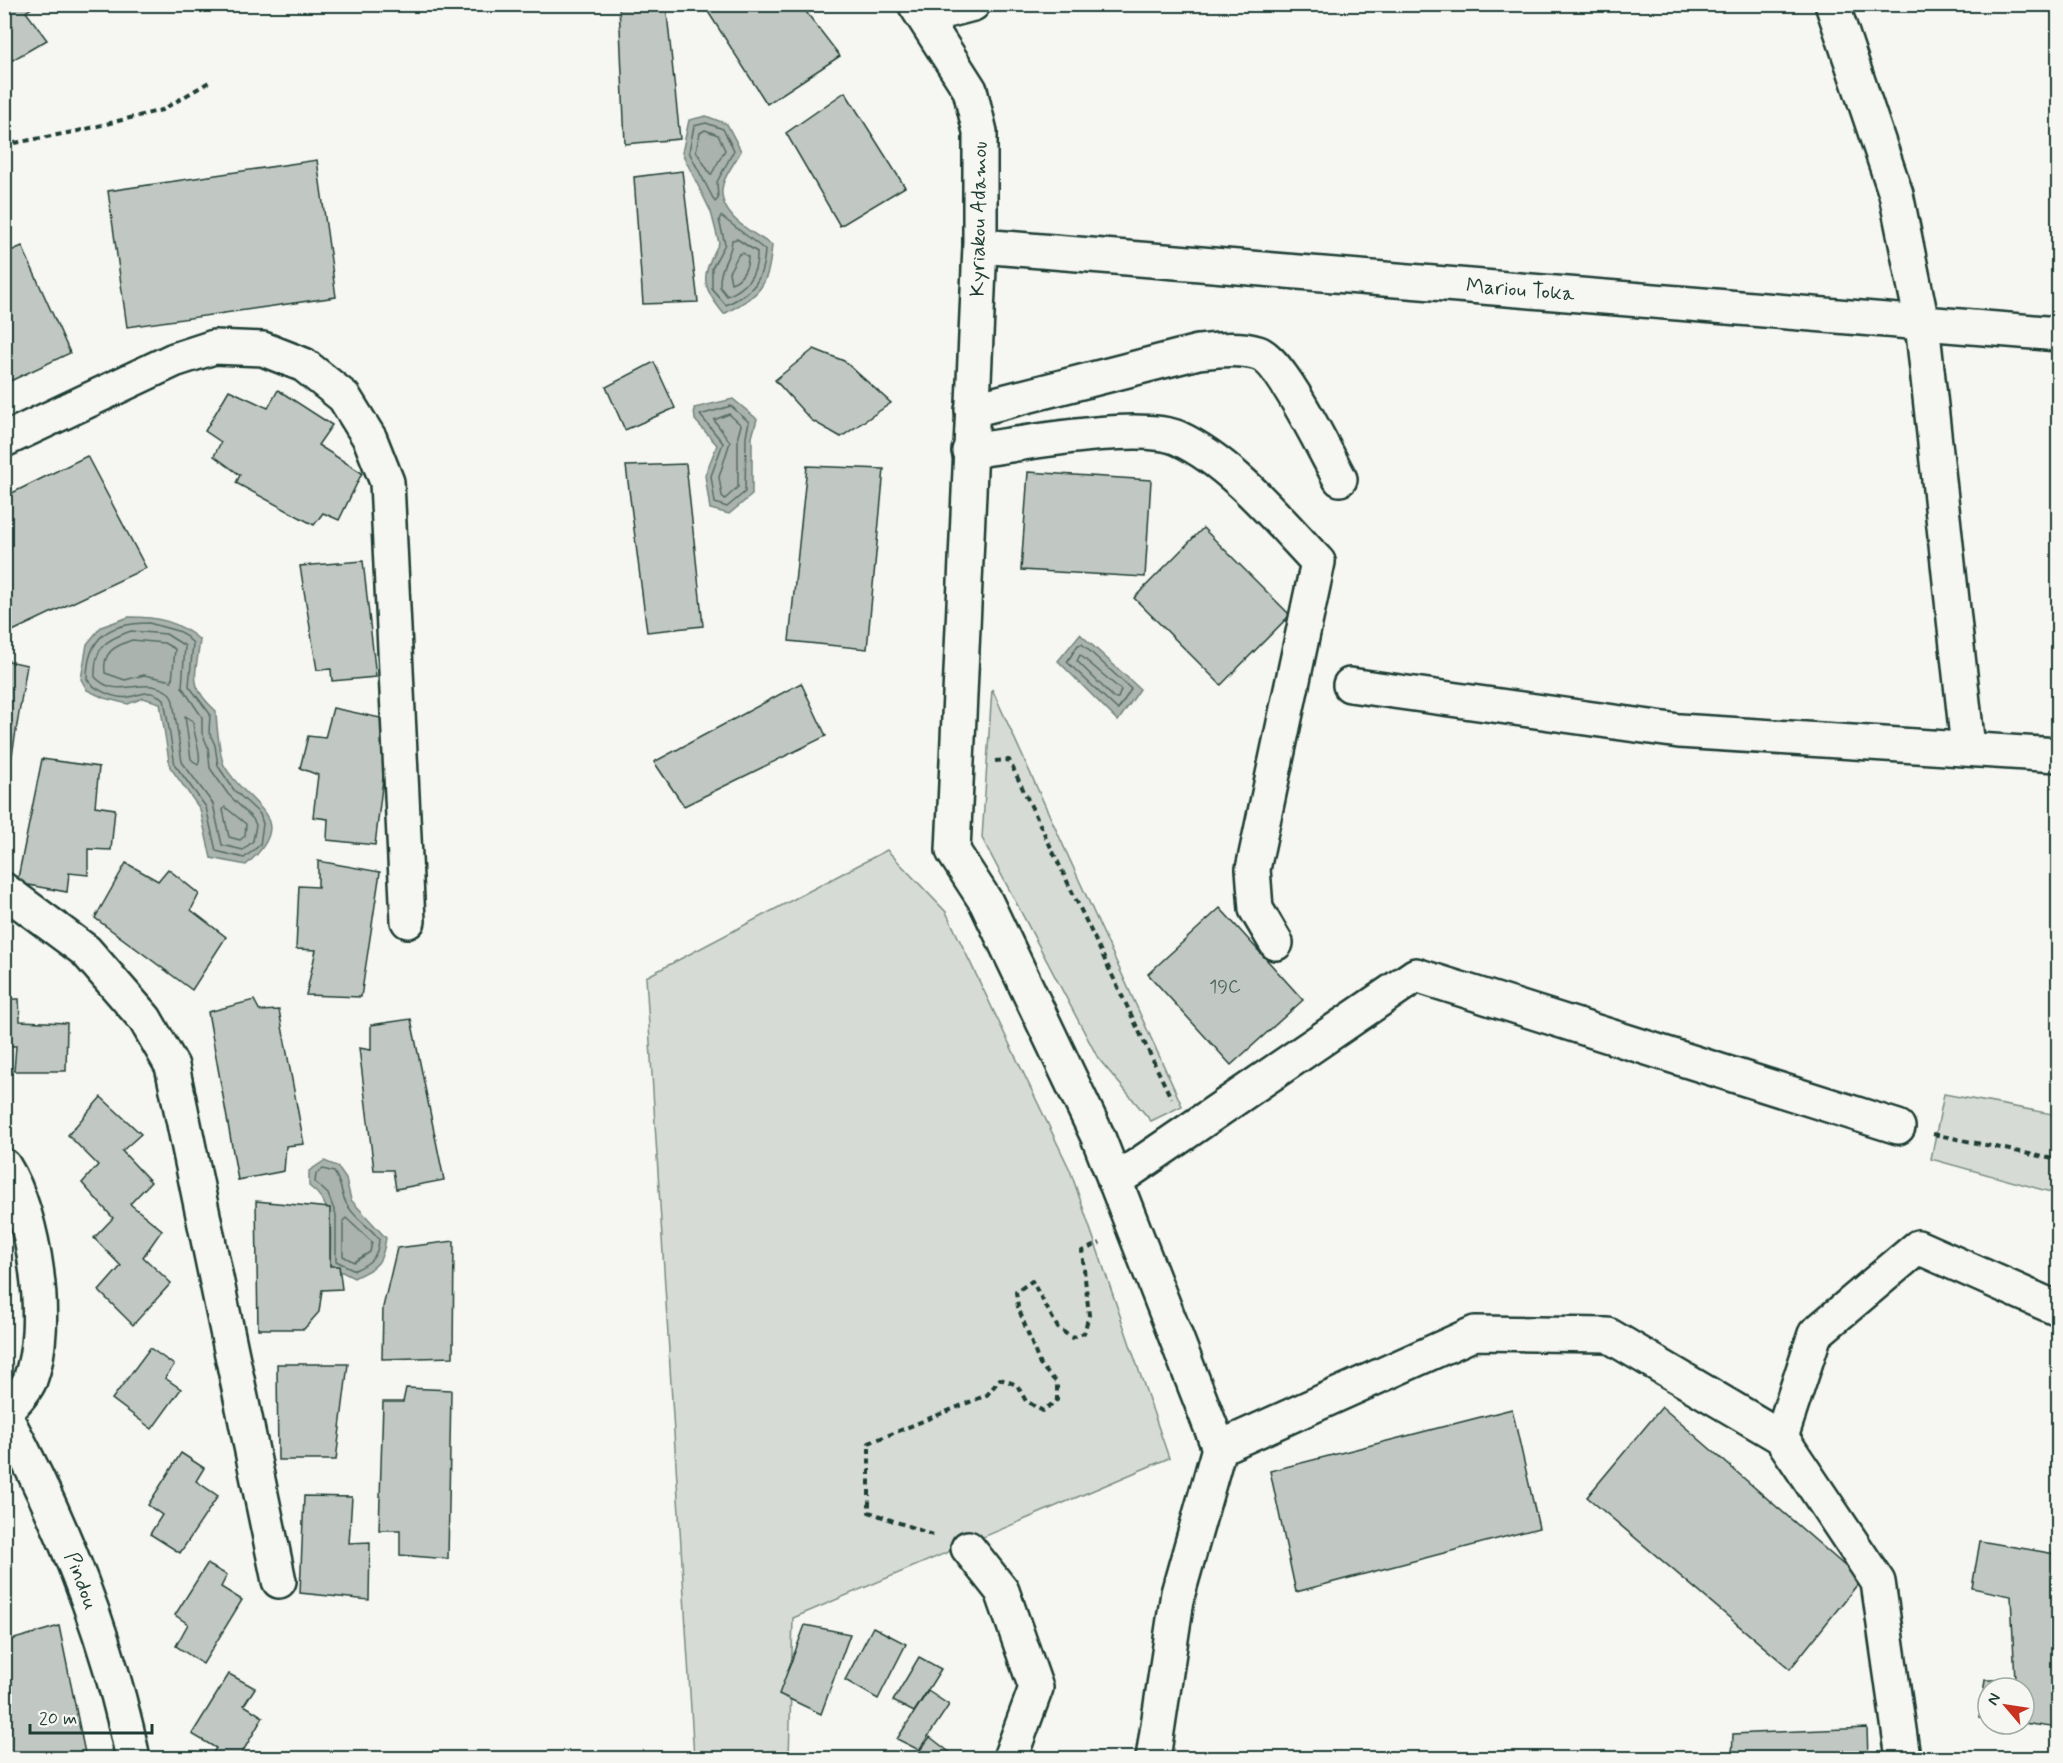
<svg xmlns="http://www.w3.org/2000/svg" width="2063" height="1763" font-family="Mynerve,sans-serif">
  <style>
    .green { fill: #d6dbd6; stroke: #7a8c85; stroke-width: 1.5 }
    .water { fill: #aab3ae; stroke: #72847d; stroke-width: 1.5 }
    .lines { fill: none; stroke-linecap: round; stroke-linejoin: round }
    .shore { stroke: #576c65; stroke-width: 1.5 }
    .building { fill: #c1c8c3; stroke: #1f3d34; stroke-width: 1.5 }
    .minor-casing { stroke: #1f3d34; stroke-width: 38 }
    .path { stroke: #1f3d34; stroke-width: 4; stroke-dasharray: 6 4.5; stroke-linecap: butt }
    .minor { stroke: #f6f6f2; stroke-width: 33 }
    .labels { text-anchor: middle; dominant-baseline: central; stroke-width: 5; stroke-linejoin: round; paint-order: stroke }
    .number-label { font-size: 18px; fill: #486058 }
    .street-label { font-size: 21px; fill: #1f3d34; stroke: #f6f6f2 }
  </style>
  <rect width="100%" height="100%" fill="#f6f6f2"/>
  <filter id="ink" filterUnits="userSpaceOnUse"><feTurbulence type="fractalNoise" baseFrequency=".0167" numOctaves="2"/><feDisplacementMap in="SourceGraphic" scale="12" xChannelSelector="R" yChannelSelector="G"/><feConvolveMatrix kernelMatrix="1 2 1 2 8 2 1 2 1" color-interpolation-filters="sRGB"/></filter>
  <g filter="url(#ink)">
    <g class="green">
      <path d="M992,689L1182,1106L1151,1121L1098,1058L982,838Z"/>
      <path d="M887,850L946,912L1070,1170L1169,1458L793,1618L789,1758H694L646,977Z"/>
      <path d="M1944,1094L2058,1115V1194L1931,1159Z"/>
    </g>
    <g class="water">
      <path d="M706,116L727,124L741,151C736,161 726,173 723,184C715,214 751,232 772,245C768,289 760,294 724,314C700,284 701,277 719,243L711,212L682,153L689,120Z"/>
      <path d="M733,399L757,419L752,437V495L729,514L710,509L705,475L717,445L695,420L694,408Z"/>
      <path d="M129,617C158,617 178,621 200,640C196,676 187,685 216,711C216,721 220,757 224,765C247,807 301,816 246,865L211,858L200,809L170,767L160,703L143,698L128,704L104,698L87,690L81,679L87,644L101,627Z"/>
      <path d="M1080,634L1140,689L1118,721L1058,661Z"/>
      <path d="M324,1161L337,1166L346,1179L351,1200L386,1238C382,1265 378,1266 354,1278L330,1266C330,1234 337,1207 309,1186V1171Z"/>
    </g>
    <g class="lines">
      <g class="shore">
        <path d="M706,123L723,129L734,150L717,182L718,199L715,202L689,152L694,126Z"/>
        <path d="M705,130L718,135L725,150L711,175L696,151L700,133Z"/>
        <path d="M721,216L765,250C763,281 754,292 726,305L712,289V268L725,244L719,220Z"/>
        <path d="M737,239L757,252C758,274 747,288 727,296L720,287C719,264 731,259 732,240Z"/>
        <path d="M743,253L748,257C748,268 742,280 731,283L729,272L739,254Z"/>
        <path d="M731,406L749,422L746,436L745,492L727,507L715,503L711,476L723,443L700,415Z"/>
        <path d="M729,414L741,425L738,436V487L725,499L722,496L719,477L730,442L714,420Z"/>
        <path d="M149,623L181,632L193,643L189,686L210,714L209,732L215,745L218,766L234,790L260,814L263,824L260,845L244,858L216,851L206,807L175,765L164,699C147,688 145,694 129,697C116,700 93,689 87,679C87,636 110,623 149,623Z"/>
        <path d="M131,631L166,634L185,646L182,687L202,717V733L208,747L210,768L228,794L253,819L256,825L253,841L243,850L222,845L213,804L182,762L173,701L170,694C145,673 118,702 95,677C94,647 105,640 131,631Z"/>
        <path d="M132,640L164,643L175,649L172,681L144,675L125,680L105,673C102,652 115,646 132,640Z"/>
        <path d="M1082,644L1131,689L1118,710L1067,662L1078,645Z"/>
        <path d="M1080,655L1121,690L1118,698H1114L1077,661Z"/>
        <path d="M185,716L193,721C193,735 203,755 198,765L191,759Z"/>
        <path d="M225,807L246,824L245,836L240,840L229,837L223,810Z"/>
        <path d="M323,1169L334,1172C341,1182 341,1193 346,1203C354,1219 370,1226 379,1239C378,1257 371,1263 355,1270L336,1261V1215L328,1194L315,1182L316,1174Z"/>
        <path d="M346,1218L372,1242L370,1252L354,1262L343,1256V1221Z"/>
      </g>
    </g>
    <g class="building">
      <path d="M4,4H37L26,12L47,40L4,65Z"/>
      <path d="M619,4H666L680,139L625,144Z"/>
      <path d="M703,4H800L840,56L767,104Z"/>
      <path d="M845,92L905,187L840,226L786,133Z"/>
      <path d="M317,160L336,297L127,327L108,191Z"/>
      <path d="M682,171L698,302L643,304L634,177Z"/>
      <path d="M22,246L70,353L4,384V254Z"/>
      <path d="M814,349L844,361L891,403L841,437L811,420L775,380Z"/>
      <path d="M654,362L675,408L625,430L606,387Z"/>
      <path d="M229,390L268,408L278,390L332,425L318,445L362,473L339,520L323,513L314,525L236,483L240,475L214,456L221,442L205,431Z"/>
      <path d="M87,456L146,568L4,635V497Z"/>
      <path d="M686,464L703,626L647,632L626,466Z"/>
      <path d="M807,466L884,469L867,649L789,641Z"/>
      <path d="M1028,472L1151,480L1145,577L1021,570Z"/>
      <path d="M1203,528L1290,615L1221,685L1134,598Z"/>
      <path d="M363,561L376,677L332,681L331,669L317,670L300,566Z"/>
      <path d="M4,660L27,665L4,803Z"/>
      <path d="M801,683L826,736L684,806L654,762Z"/>
      <path d="M333,708L390,720L375,845L327,840L328,819L313,817L318,775L300,768L308,736L325,738Z"/>
      <path d="M42,759L99,767L95,806L115,809L111,850L88,849V875L69,873L67,892L17,883Z"/>
      <path d="M318,861L380,872L361,997L306,995L316,950L296,949L299,886L318,887Z"/>
      <path d="M126,863L158,881L168,869L199,894L191,910L226,937L192,990L95,918Z"/>
      <path d="M1220,908L1303,1000L1231,1065L1148,974Z"/>
      <path d="M4,999H19L20,1021L67,1023L66,1071H14L16,1046H4Z"/>
      <path d="M254,1000L260,1011L279,1010L304,1144L286,1146L284,1171L238,1180L208,1012Z"/>
      <path d="M411,1019L444,1180L396,1189L393,1170H374L359,1048L371,1050V1025Z"/>
      <path d="M101,1097L141,1134L122,1151L151,1182L130,1204L162,1230L143,1257L171,1283L133,1325L99,1291L121,1266L94,1238L113,1218L82,1183L98,1165L68,1135Z"/>
      <path d="M256,1201L330,1208V1266H339L342,1289L322,1290L319,1312L304,1329H258Z"/>
      <path d="M454,1241L453,1357L382,1359L383,1307L397,1248Z"/>
      <path d="M150,1348L174,1365L165,1378L181,1389L152,1429L112,1399Z"/>
      <path d="M277,1364H348L336,1460H278Z"/>
      <path d="M406,1388L451,1390L448,1559L400,1555V1530H379L383,1402H403Z"/>
      <path d="M1662,1407L1861,1580L1790,1669L1587,1497Z"/>
      <path d="M1512,1409L1539,1528L1296,1592L1270,1471Z"/>
      <path d="M181,1453L204,1468L196,1481L218,1496L180,1553L150,1534L162,1515L148,1505Z"/>
      <path d="M304,1496L352,1497L349,1543L370,1542L369,1600L300,1593Z"/>
      <path d="M1980,1541L2055,1554L2056,1592H2058V1728L2024,1723V1688H1988V1719L1980,1718L1985,1680H2015L2011,1596L1972,1588Z"/>
      <path d="M207,1564L227,1575L221,1587L242,1600L203,1664L176,1646L188,1624L175,1615Z"/>
      <path d="M805,1625L850,1634L821,1714L779,1694Z"/>
      <path d="M59,1626L86,1758H4V1642Z"/>
      <path d="M873,1627L906,1644L878,1699L845,1680Z"/>
      <path d="M919,1657L941,1669L914,1712L893,1701Z"/>
      <path d="M229,1674L255,1688L244,1705L263,1717L239,1758H210L216,1748L192,1734Z"/>
      <path d="M928,1691L949,1705L919,1750L897,1739Z"/>
      <path d="M1867,1728L1868,1758H1732L1733,1734Z"/>
      <path d="M930,1737L952,1754L948,1758H914Z"/>
    </g>
    <g class="lines">
      <g class="minor-casing">
        <g id="minor">
          <path d="M915,4L970,90L980,132V246L953,851L986,902L1098,1137L1219,1448"/>
          <path d="M1832,4L1896,194L1922,323L1968,748"/>
          <path d="M924,17L973,4"/>
          <path id="s1" d="M980,246L2058,334"/>
          <path d="M972,410L1198,352C1217,350 1239,347 1258,353C1282,361 1326,454 1340,479"/>
          <path d="M4,440L174,360L214,347L263,349L304,365L344,397L370,439L387,482L408,921"/>
          <path d="M969,451C1016,445 1138,421 1178,438C1232,463 1278,520 1318,562L1253,869L1256,909L1276,943"/>
          <path d="M1350,685L1679,731L2058,755"/>
          <path d="M4,890L86,951L145,1019L172,1066L279,1581"/>
          <path d="M4,1166C35,1215 51,1325 30,1380C25,1392 12,1404 4,1413"/>
          <path d="M1115,1181L1416,975L1898,1127"/>
          <path id="s2" d="M4,1414C63,1523 108,1637 133,1758"/>
          <path d="M1781,1437L1815,1334L1918,1247L2058,1309"/>
          <path d="M968,1548L1002,1591L1036,1688L1010,1758"/>
          <path d="M1153,1758L1178,1593L1219,1448L1475,1333L1608,1335L1781,1437L1878,1582L1903,1758"/>
        </g>
      </g>
      <g class="path">
        <path d="M4,145L78,131L162,110L209,82"/>
        <path d="M995,761L1009,760L1171,1098"/>
        <path d="M1933,1134L2058,1160"/>
        <path d="M933,1535L869,1512V1443L987,1395L1000,1379L1017,1385L1026,1401L1043,1411L1057,1400V1383L1040,1365L1018,1307L1016,1292L1032,1281L1058,1328L1072,1338L1084,1333L1089,1315L1082,1251L1100,1243"/>
      </g>
      <use href="#minor" class="minor"/>
    </g>
  </g>
  <g class="labels">
    <g class="number-label">
      <text x="1225" y="987">19C</text>
    </g>
    <g class="street-label">
      <text transform="translate(979 219) rotate(-89)">Kyriakou Adamou</text>
      <text stroke="none"><textPath href="#s1" startOffset="542">Mariou Toka</textPath></text>
      <text stroke="none"><textPath href="#s2" startOffset="184">Pindou</textPath></text>
    </g>
  </g>
  <rect width="2063" height="1763" fill="none" stroke="#f6f6f2" stroke-width="24"/>
  <rect x="12" y="12" width="2039" height="1739" fill="none" stroke="#1f3d34" stroke-width="2" filter="url(#ink)"/>
  <g transform="translate(2006 1706) rotate(299)"><circle r="28" fill="#f6f6f2" stroke="#a0aca6" stroke-width="1.5"/>
  <path d="M0-4.5L10 22L0 15L-10 22Z" fill="#c8321e"/>
  <text y="-9" font-size="16" font-weight="bold" text-anchor="middle" fill="#1f3d34">N</text>
  </g>
  <path d="M30 1724v9h122v-9" fill="none" stroke="#1f3d34" stroke-width="3"/>
  <text x="39" y="1724" font-size="18" fill="#1f3d34" stroke="#f6f6f2" stroke-width="4.5" paint-order="stroke">20 m</text>
</svg>
